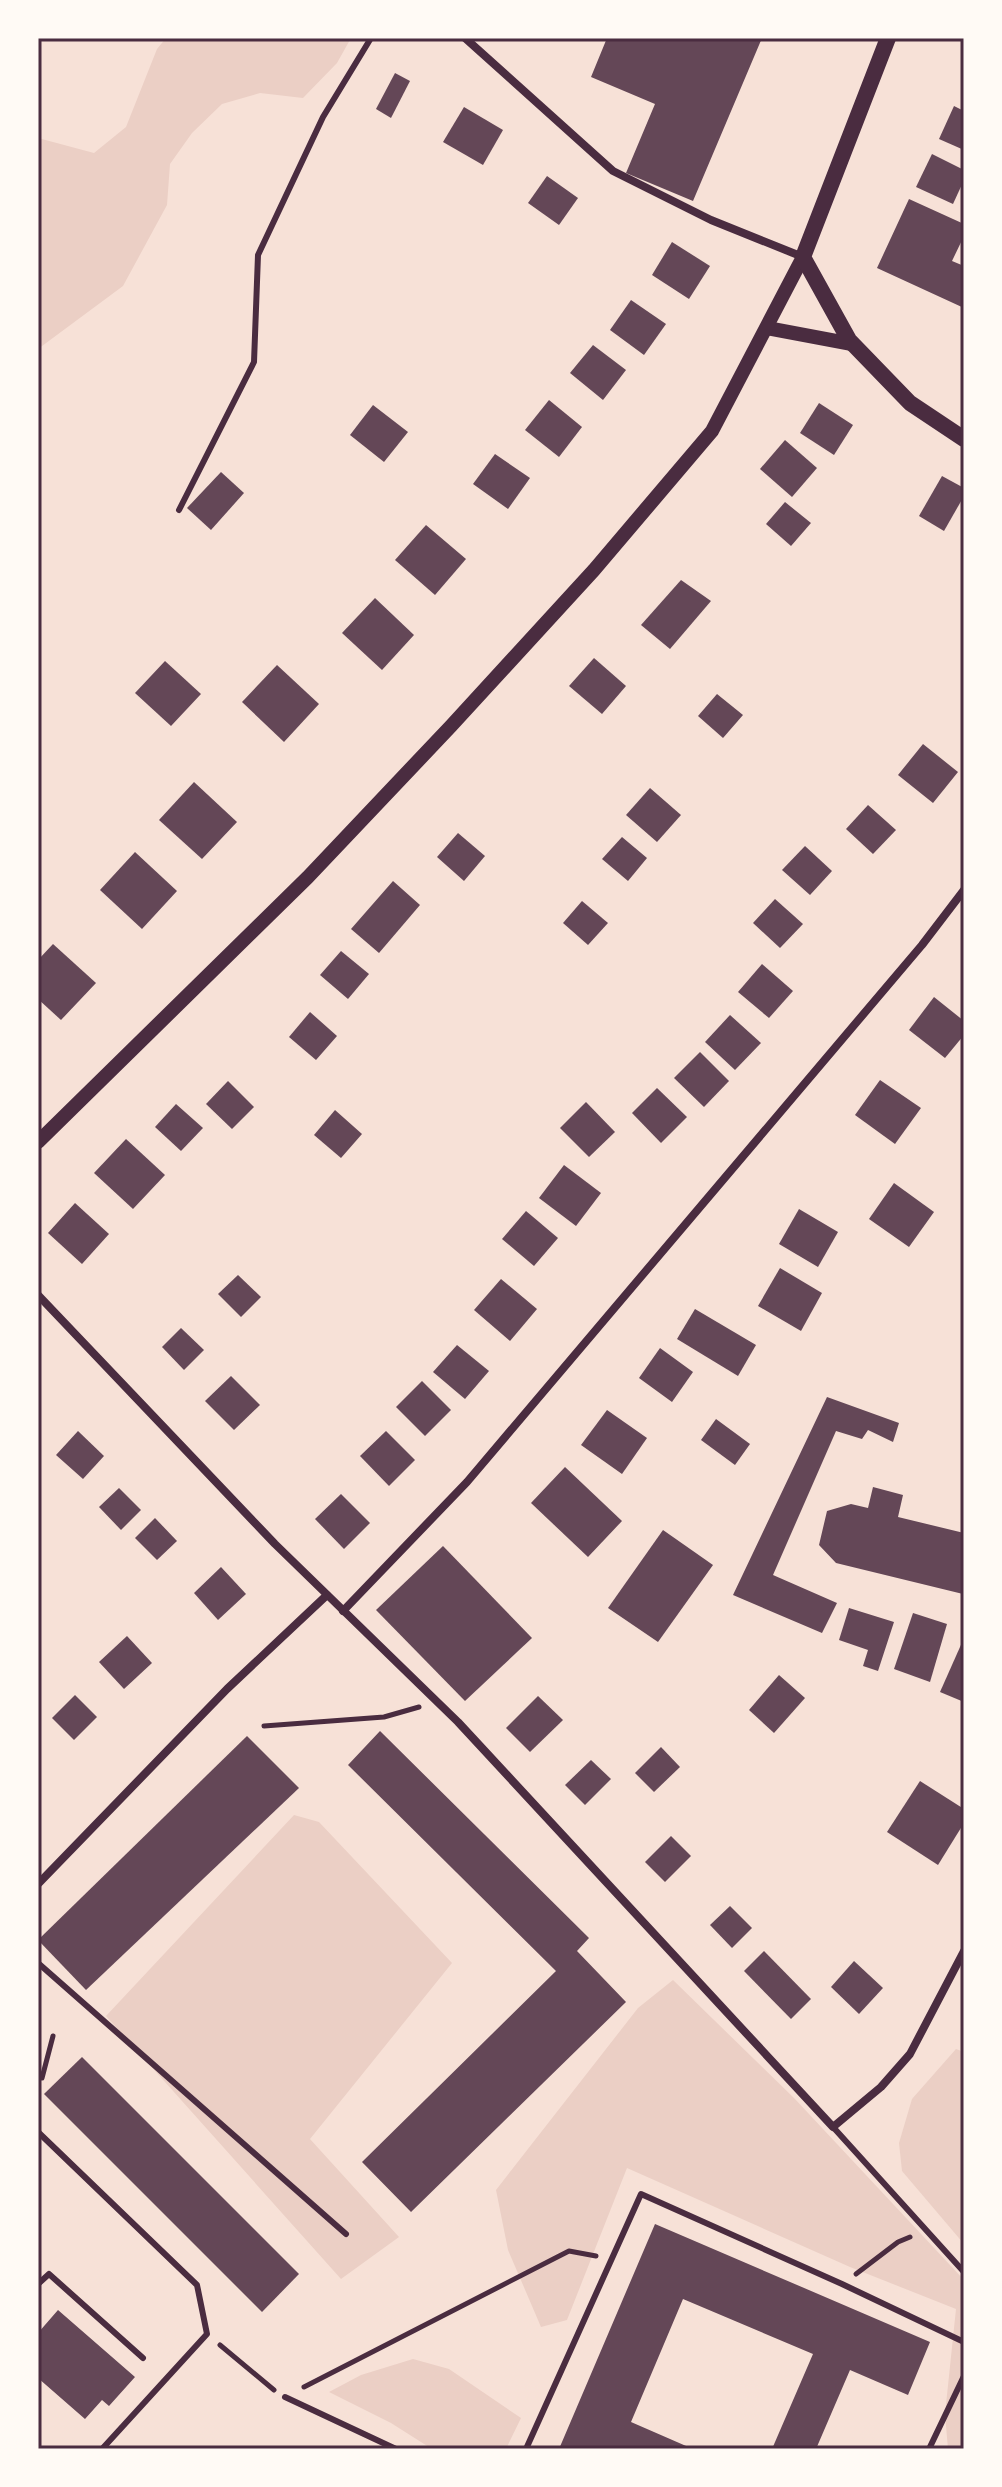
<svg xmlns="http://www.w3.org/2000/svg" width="1002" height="2487" font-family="'PT Sans Narrow',sans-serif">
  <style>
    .green { fill: #ebcfc5 }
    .building { fill: #644757 }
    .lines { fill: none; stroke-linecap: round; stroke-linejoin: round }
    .path { stroke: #4a2c40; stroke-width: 5 }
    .service { stroke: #4a2c40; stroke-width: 6 }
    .minor { stroke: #4a2c40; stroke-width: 8 }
    .tertiary { stroke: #4a2c40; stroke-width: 14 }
    .secondary { stroke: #4a2c40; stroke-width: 16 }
    .neatline { fill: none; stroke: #4a2c40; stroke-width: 3 }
  </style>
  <rect width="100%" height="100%" fill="#f7e1d7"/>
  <g class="green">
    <path d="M166,38H351L337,63L303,98L260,93L222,104L192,133L170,164L167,205L123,286L38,349V138L94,153L126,127L157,49Z"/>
    <path d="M294,1815L319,1822L452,1963L310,2139L399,2237L341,2279L106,2016Z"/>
    <path d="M673,1980L795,2099L964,2280V2449H948L945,2414L956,2309L850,2267L627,2168L567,2320L541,2327L508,2250L496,2190L638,2008Z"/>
    <path d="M956,2049L964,2052V2244L902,2171L899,2143L912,2099Z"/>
    <path d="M413,2359L449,2369L521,2418L506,2449H432L391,2423L329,2392L361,2375Z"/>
  </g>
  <g class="building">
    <path d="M607,38H762L693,201L626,173L655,104L591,77Z"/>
    <path d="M395,73L410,81L391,118L376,109Z"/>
    <path d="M954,106L964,111V150L939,139Z"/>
    <path d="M464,107L503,130L483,165L443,142Z"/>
    <path d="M932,154L964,170V180L953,204L916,187Z"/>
    <path d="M547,176L578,198L559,225L528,203Z"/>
    <path d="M909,199L964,224V236L952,261L964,266V308L877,268Z"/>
    <path d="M672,242L710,266L689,299L652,275Z"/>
    <path d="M631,300L666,324L644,355L610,330Z"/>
    <path d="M593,345L626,370L603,400L570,373Z"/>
    <path d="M549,400L582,427L559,457L525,430Z"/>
    <path d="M819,403L853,425L834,455L800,433Z"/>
    <path d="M373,405L408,432L384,462L350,435Z"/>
    <path d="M785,440L817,468L792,497L760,469Z"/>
    <path d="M495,454L530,478L508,509L473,484Z"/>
    <path d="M221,472L244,493L211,530L187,508Z"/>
    <path d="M942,476L964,488V496L944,531L919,516Z"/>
    <path d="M785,502L811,523L791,546L766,524Z"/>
    <path d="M426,525L466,559L435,595L395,560Z"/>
    <path d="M681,580L711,601L670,649L641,625Z"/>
    <path d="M375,598L414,635L382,670L342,633Z"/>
    <path d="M594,658L626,686L602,714L569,686Z"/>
    <path d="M165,661L201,694L171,726L135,693Z"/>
    <path d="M277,665L319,704L284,742L242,702Z"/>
    <path d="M717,694L743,715L723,738L698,716Z"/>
    <path d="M923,744L958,772L933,803L898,775Z"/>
    <path d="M194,782L237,822L202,859L159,820Z"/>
    <path d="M650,788L681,815L657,842L626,815Z"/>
    <path d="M868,805L896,830L873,854L846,829Z"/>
    <path d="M458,833L485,856L464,881L437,857Z"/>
    <path d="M622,837L647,858L628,881L602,859Z"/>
    <path d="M805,846L832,871L810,895L782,870Z"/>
    <path d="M135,852L177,891L142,929L100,890Z"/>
    <path d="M393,881L420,905L379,953L351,929Z"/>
    <path d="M775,899L803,924L780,948L753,923Z"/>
    <path d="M582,901L608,923L588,945L563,923Z"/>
    <path d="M53,944L96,983L61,1020L38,999V960Z"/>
    <path d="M341,951L369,974L348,999L320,975Z"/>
    <path d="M762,964L793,991L769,1018L738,992Z"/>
    <path d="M934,997L964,1021V1035L945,1058L909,1030Z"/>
    <path d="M310,1012L337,1036L316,1060L289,1037Z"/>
    <path d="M730,1015L761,1043L735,1070L705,1042Z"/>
    <path d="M700,1052L729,1081L704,1107L674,1078Z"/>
    <path d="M880,1080L921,1108L895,1144L855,1115Z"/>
    <path d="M228,1081L254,1107L232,1129L206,1104Z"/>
    <path d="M657,1088L687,1117L661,1143L632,1113Z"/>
    <path d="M586,1102L615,1132L589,1157L560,1128Z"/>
    <path d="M176,1104L203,1128L181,1151L155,1127Z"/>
    <path d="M335,1110L362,1134L341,1158L314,1135Z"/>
    <path d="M126,1139L165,1175L133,1209L94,1173Z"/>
    <path d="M564,1165L601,1193L576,1226L539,1198Z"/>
    <path d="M894,1183L934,1212L909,1247L869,1219Z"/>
    <path d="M75,1203L109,1234L82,1264L48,1233Z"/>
    <path d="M799,1209L838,1232L818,1267L779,1244Z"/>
    <path d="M526,1211L558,1238L534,1266L502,1239Z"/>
    <path d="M780,1268L822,1293L801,1331L758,1306Z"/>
    <path d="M238,1275L261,1297L241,1317L218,1294Z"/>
    <path d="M501,1279L537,1309L510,1341L474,1310Z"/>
    <path d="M695,1309L756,1345L738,1376L677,1339Z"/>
    <path d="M181,1328L204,1350L184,1370L162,1347Z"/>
    <path d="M457,1345L489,1371L465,1399L433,1372Z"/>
    <path d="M660,1348L693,1372L672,1402L639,1378Z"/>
    <path d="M231,1376L260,1405L234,1430L205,1401Z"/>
    <path d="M422,1381L451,1410L425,1436L396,1407Z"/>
    <path d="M827,1397L899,1423L893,1442L868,1430L862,1439L836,1431L773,1575L837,1603L822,1633L733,1595Z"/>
    <path d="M607,1410L647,1438L622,1474L581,1445Z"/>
    <path d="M716,1419L750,1444L735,1465L701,1440Z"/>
    <path d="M78,1431L104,1456L83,1479L56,1455Z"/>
    <path d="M386,1431L415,1460L389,1486L360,1456Z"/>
    <path d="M565,1467L622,1521L588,1557L531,1503Z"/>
    <path d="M873,1487L903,1495L898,1517L964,1533L963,1594L836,1563L819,1545L827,1511L851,1504L868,1508Z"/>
    <path d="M119,1488L141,1510L121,1530L99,1507Z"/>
    <path d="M341,1494L370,1523L344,1549L315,1519Z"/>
    <path d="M155,1518L177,1541L157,1560L135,1538Z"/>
    <path d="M663,1530L713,1565L658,1642L608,1608Z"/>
    <path d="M443,1546L532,1638L465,1701L376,1610Z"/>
    <path d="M221,1567L246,1594L218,1620L194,1593Z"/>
    <path d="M849,1608L894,1622L878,1671L863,1666L868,1650L839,1640Z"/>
    <path d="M913,1613L947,1624L930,1682L894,1669Z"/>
    <path d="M127,1636L152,1663L124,1689L99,1662Z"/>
    <path d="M964,1638V1702L940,1692Z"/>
    <path d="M779,1675L805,1698L774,1733L749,1710Z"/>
    <path d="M75,1695L97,1717L74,1740L52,1718Z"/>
    <path d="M538,1696L563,1720L530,1752L506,1728Z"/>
    <path d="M380,1731L589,1938L577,1951L626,2002L411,2212L362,2162L556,1971L348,1765Z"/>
    <path d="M247,1736L299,1788L86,1990L38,1940Z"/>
    <path d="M661,1747L680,1767L654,1792L635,1773Z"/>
    <path d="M591,1760L611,1779L585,1805L565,1785Z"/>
    <path d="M920,1781L964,1809V1823L938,1865L887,1832Z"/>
    <path d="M671,1836L691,1856L665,1882L645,1862Z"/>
    <path d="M730,1906L752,1928L732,1948L710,1925Z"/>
    <path d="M764,1951L811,1999L791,2019L744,1971Z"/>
    <path d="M854,1961L883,1988L859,2014L831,1987Z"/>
    <path d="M82,2057L299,2274L262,2312L44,2094Z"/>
    <path d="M655,2224L930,2342L908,2395L850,2370L816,2449H772L813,2354L683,2299L631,2422L693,2449H559Z"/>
    <path d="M58,2310L135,2377L109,2406L102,2400L85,2419L38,2378V2333Z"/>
  </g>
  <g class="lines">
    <g class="path">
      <path d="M264,1726L384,1717L419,1707"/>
      <path d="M42,2078L53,2036"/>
      <path d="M856,2274L898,2242L910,2237"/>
      <path d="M220,2345L274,2390"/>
      <path d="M304,2387L569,2251L596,2256"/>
    </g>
    <g class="service">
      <path d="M179,510L254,362L258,255L323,117L371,38"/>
      <path d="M38,1963L346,2234"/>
      <path d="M833,2127L964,2272"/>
      <path d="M38,2132L197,2285L207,2334L102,2449"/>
      <path d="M38,2284L49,2274L143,2358"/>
      <path d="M285,2397L396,2449"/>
      <path d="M526,2449L641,2194L842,2284L964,2342"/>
      <path d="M929,2449L964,2376"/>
    </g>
    <g class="minor">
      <path d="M465,38L613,171L711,220L803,257"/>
      <path d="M38,1295L275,1544L458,1722L833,2127L881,2087L910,2054L964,1951"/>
      <path d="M343,1611L467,1482L922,945L964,890"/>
      <path d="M38,1884L227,1689L327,1595"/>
    </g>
    <g class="tertiary">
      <path d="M767,328L852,344"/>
      <path d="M38,1142L308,877L451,726L594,570L712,431L803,257"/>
    </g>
    <path class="secondary" d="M888,38L803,257L849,340L910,403L964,439"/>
  </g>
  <rect width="1002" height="2487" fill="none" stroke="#fffaf5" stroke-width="80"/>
  <rect x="40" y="40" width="922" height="2407" class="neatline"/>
</svg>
